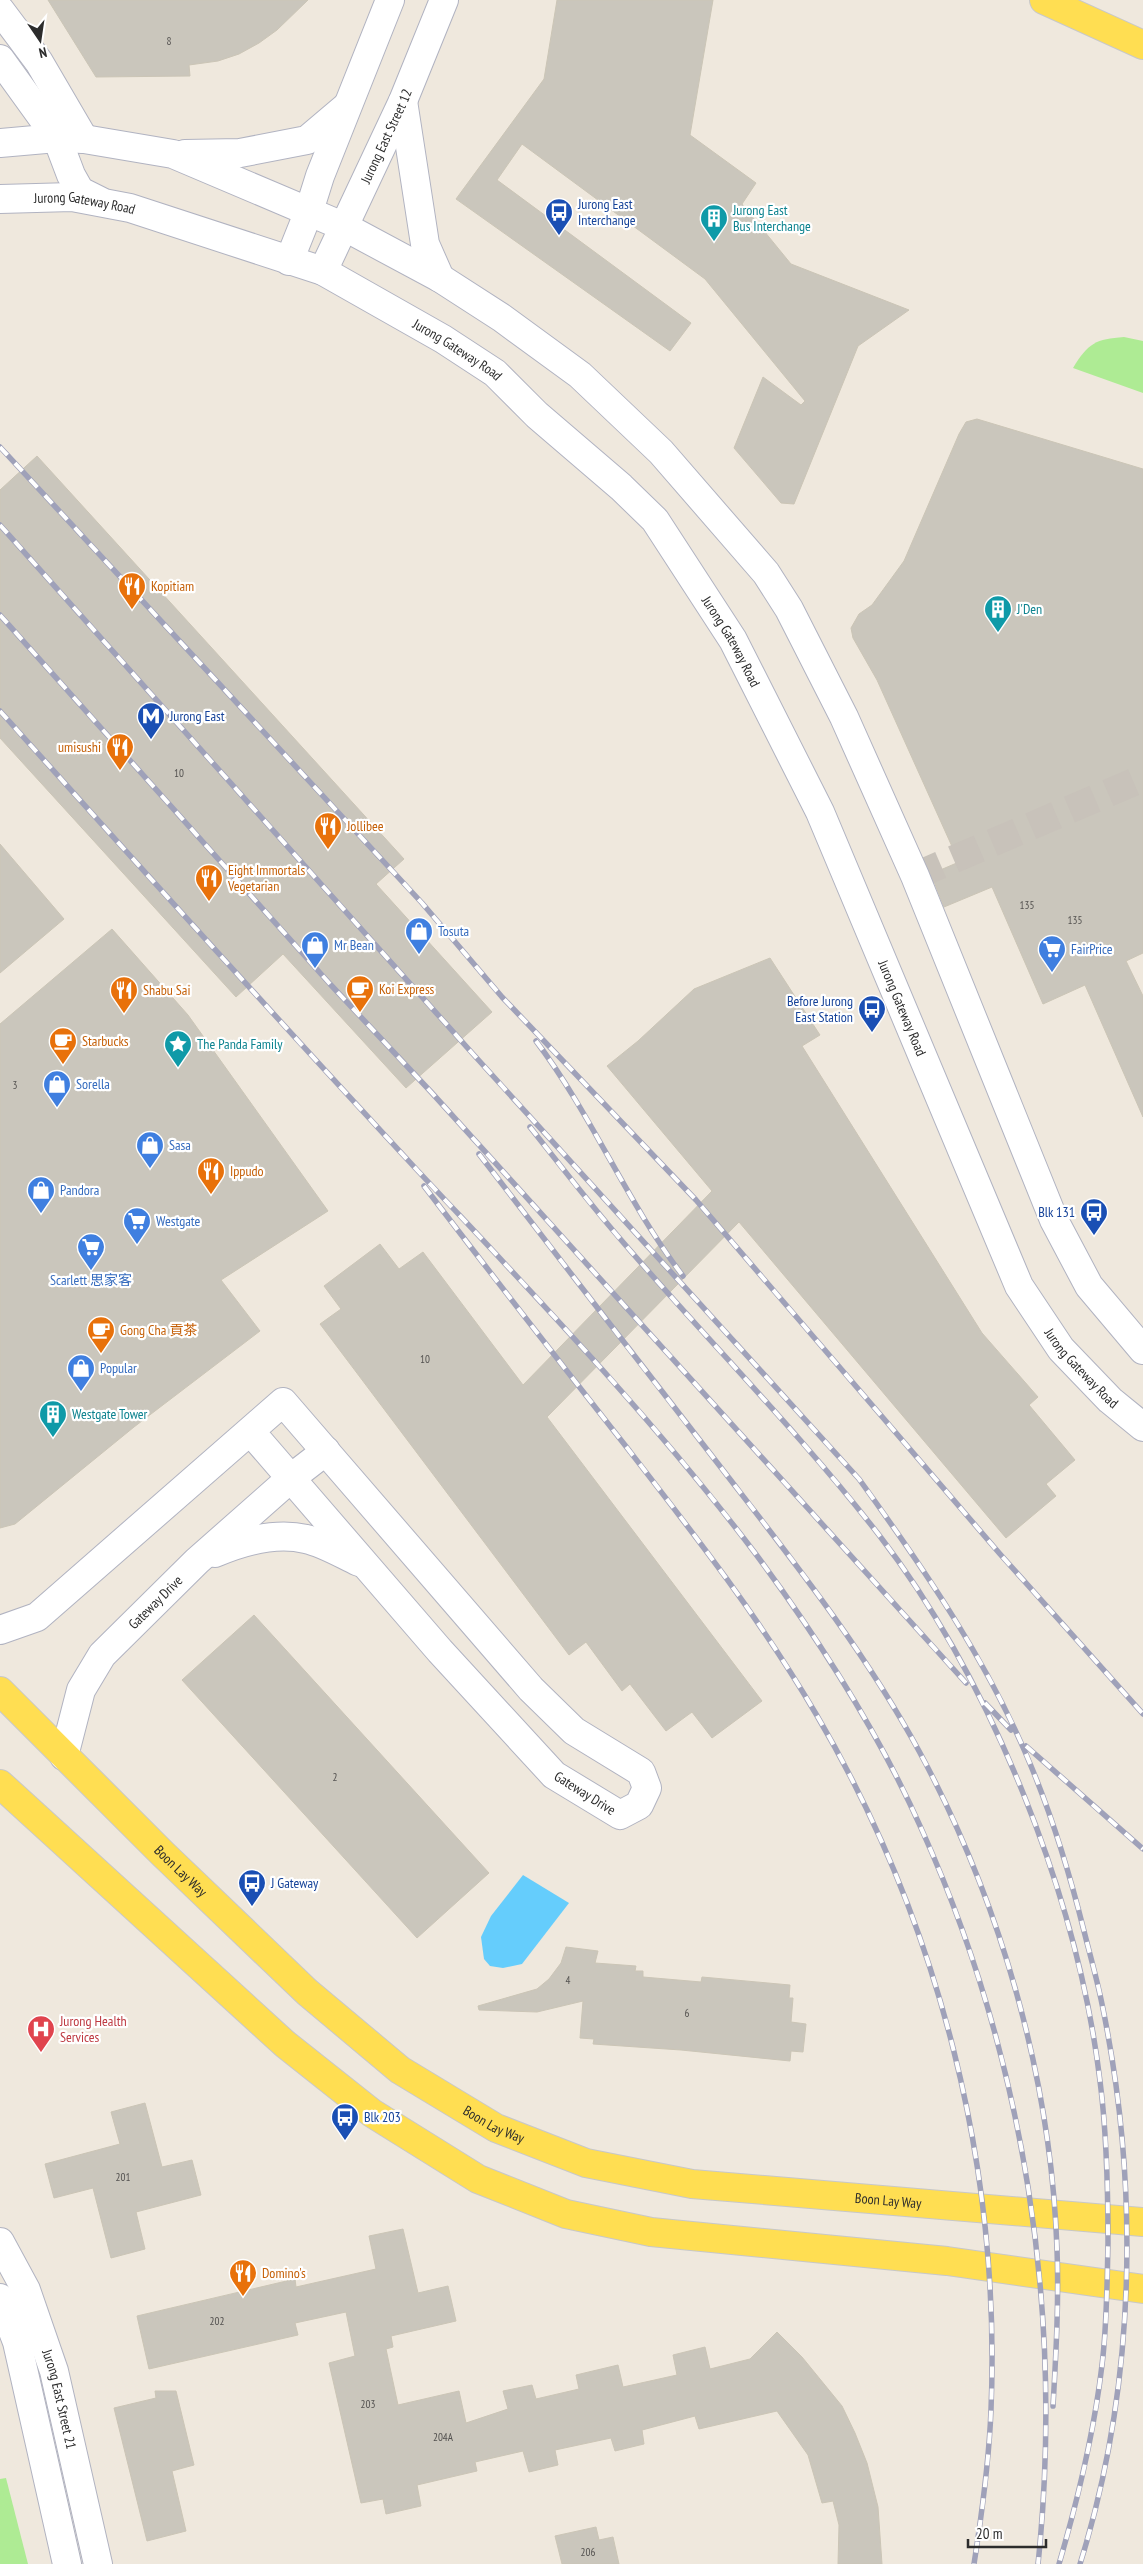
<svg xmlns="http://www.w3.org/2000/svg" width="1143" height="2564" font-family="'PT Sans Narrow','Noto Sans SC',sans-serif">
  <style>
    .green { fill: #aeeb94 }
    .water { fill: #65cdfc }
    .building { fill: #cac6bc; stroke: #cbc5b6 }
    .lines { fill: none; stroke-linecap: round; stroke-linejoin: round }
    .street-tunnel { stroke: #c8c2ba; stroke-width: 28; stroke-dasharray: 28 14; stroke-linecap: butt }
    .street-casing { stroke: #b1b3c1; stroke-width: 30 }
    .secondary-casing { stroke: #b1b3c1; stroke-width: 30 }
    .primary-casing { stroke: #c8c8c8; stroke-width: 30 }
    .street { stroke: #fff; stroke-width: 28 }
    .secondary { stroke: #fff; stroke-width: 28 }
    .primary { stroke: #ffde52; stroke-width: 28 }
    .rail-casing { stroke: #9fa1b9; stroke-width: 5.5 }
    .rail { stroke: #fff; stroke-width: 4; stroke-dasharray: 11; stroke-linecap: butt }
    .labels { text-anchor: middle; dominant-baseline: central; stroke-width: 4.5; stroke-linejoin: round; paint-order: stroke }
    .number-label { font-size: 11px; fill: #545250 }
    .street-label { font-size: 14px; fill: #2c2c2c; stroke: #fff }
    .transit-label { font-size: 14px; fill: #164399; stroke: #fff; text-anchor: start }
    .culture-label { font-size: 14px; fill: #0d838f; stroke: #fff; text-anchor: start }
    .food-label { font-size: 14px; fill: #c56008; stroke: #fff; text-anchor: start }
    .shop-label { font-size: 14px; fill: #366cbe; stroke: #fff; text-anchor: start }
    .health-label { font-size: 14px; fill: #be3a42; stroke: #fff; text-anchor: start }
  </style>
  <rect width="100%" height="100%" fill="#efe8dd"/>
  <g class="green">
    <path d="M1124,337L1143,341V393L1073,368C1088,343 1096,339 1124,337Z"/>
    <path d="M6,2478L28,2564H0V2479Z"/>
  </g>
  <path class="water" d="M523,1875L569,1903L522,1964L503,1968L490,1966L484,1959L481,1937L491,1916Z"/>
  <g class="building">
    <path d="M48,0H308L277,30L259,43L239,54L218,61L189,65L190,76L96,77Z"/>
    <path d="M557,0H713L690,135L756,183L742,204L791,264L909,310L858,346L794,504L781,503L734,448L763,377L801,405L805,401L705,279L522,144L497,180L691,323L670,351L456,199L544,79Z"/>
    <path d="M977,419L1143,469V953L1126,961L1143,996V1117L1085,985L1043,1004L992,887L944,907L931,874L959,862L877,680L853,638L851,628L859,614L872,605L904,561L959,434L966,422Z"/>
    <path d="M37,456L404,859L376,884L492,1012L406,1088L283,954L236,997L0,738V490Z"/>
    <path d="M0,844L64,919L0,973Z"/>
    <path d="M112,929L188,1015L328,1211L221,1280L260,1331L134,1427L15,1524L0,1528V1024Z"/>
    <path d="M770,958L820,1035L802,1046L982,1333L1038,1397L1029,1405L1075,1460L1046,1484L1056,1496L1006,1538L739,1222L547,1417L762,1701L712,1738L692,1712L666,1731L630,1684L622,1691L586,1642L569,1655L320,1324L341,1309L324,1286L380,1244L399,1269L423,1252L523,1385L712,1191L607,1066L638,1041L694,989Z"/>
    <path d="M254,1615L489,1873L417,1938L182,1680Z"/>
    <path d="M566,1947L598,1951L595,1963L636,1966L635,1971H643V1977L701,1982L702,1977L790,1985L789,1998H793L791,2022L806,2024L803,2052L791,2051L790,2061L681,2050L593,2044L594,2039L580,2038L583,2001L537,2012L479,2010L478,2006L537,1989L549,1979L561,1963Z"/>
    <path d="M145,2103L162,2167L192,2160L201,2195L136,2212L145,2249L111,2258L93,2188L54,2198L45,2164L120,2144L111,2112Z"/>
    <path d="M403,2229L418,2293L448,2286L456,2321L391,2336L393,2347L386,2349L398,2405L459,2391L466,2423L508,2409L503,2391L532,2385L536,2399L579,2389L576,2375L618,2365L623,2387L677,2375L673,2355L705,2347L710,2369L750,2359L777,2332L802,2357L842,2406L855,2433L867,2463L878,2507L882,2564H838L839,2525L833,2501L822,2503L808,2455L777,2411L699,2429L695,2416L642,2430L644,2444L615,2451L611,2438L555,2450L558,2465L529,2472L523,2451L475,2462L477,2471L417,2485L421,2506L386,2514L383,2499L361,2503L329,2363L355,2356L346,2312L295,2323L298,2335L149,2369L137,2316L295,2279L296,2287L376,2269L369,2236Z"/>
    <path d="M155,2391H176L194,2465L172,2471L186,2531L147,2541L114,2408L156,2398Z"/>
    <path d="M596,2527L599,2540L613,2537L619,2564H562L555,2536Z"/>
  </g>
  <g class="lines">
    <path class="street-tunnel" d="M915,876L1143,778"/>
    <g class="street-casing">
      <g id="street">
        <path d="M0,10L39,62L84,139"/>
        <path d="M0,59L57,138"/>
        <path id="s1" d="M0,2242L26,2290L54,2371L98,2564"/>
        <path d="M0,2298L17,2342L67,2564"/>
      </g>
    </g>
    <g class="secondary-casing">
      <g id="secondary">
        <path d="M403,101L425,244L440,278"/>
        <path d="M57,138L71,175L80,191L100,201"/>
        <path d="M0,143L57,138L84,139L173,154L345,227L440,278L502,318L580,375L661,452L766,573L789,609L844,717L915,876L1054,1220L1089,1286L1143,1350"/>
        <path d="M185,154L240,153L307,140L346,107"/>
        <path id="s2" d="M0,199L72,197L130,208L323,271L443,339L495,373L537,415L621,487L655,520L733,640L820,812L1019,1286L1061,1349L1110,1400L1143,1427"/>
        <path d="M289,261L309,211L320,176L390,0"/>
        <path id="s3" d="M323,271L403,101L444,0"/>
        <path d="M215,1553C243,1541 275,1532 306,1539C324,1543 342,1554 359,1562"/>
        <path d="M0,1630L37,1617L283,1402L531,1689L574,1731L641,1772L647,1788L639,1805L620,1815L554,1775L440,1651L250,1431"/>
        <path id="s4" d="M64,1756L81,1690L102,1655L197,1561L291,1478L326,1451"/>
      </g>
    </g>
    <g class="primary-casing">
      <g id="primary">
        <path d="M1044,0L1143,45"/>
        <path id="s5" d="M0,1691L163,1854L307,1992L400,2070L496,2128L586,2163L692,2184L1143,2222"/>
        <path d="M0,1784L285,2044L372,2113L478,2179L566,2214L651,2232L947,2261L1143,2289"/>
      </g>
    </g>
    <use href="#street" class="street"/>
    <use href="#secondary" class="secondary"/>
    <use href="#primary" class="primary"/>
    <g class="rail-casing">
      <g id="rail">
        <path d="M0,447L422,903L502,997L696,1200L1000,1554L1143,1714"/>
        <path d="M0,525L473,1054L859,1479C924,1569 989,1663 1031,1766C1053,1819 1070,1875 1084,1931C1090,1955 1097,1979 1102,2004C1140,2187 1136,2385 1080,2564"/>
        <path d="M0,615L330,984L432,1093L966,1683"/>
        <path d="M0,711C138,865 277,1019 418,1171C534,1295 652,1417 755,1553C818,1638 878,1731 921,1828C1025,2058 1064,2314 1038,2564"/>
        <path d="M536,1041C592,1115 627,1203 683,1276"/>
        <path d="M530,1127C560,1165 590,1204 622,1241C707,1340 799,1432 879,1535C992,1682 1078,1898 1100,2081C1107,2135 1108,2189 1108,2243C1107,2284 1107,2325 1102,2365C1094,2433 1078,2499 1059,2564"/>
        <path d="M479,1154C559,1258 638,1361 719,1465C790,1557 863,1648 919,1751C1000,1901 1051,2077 1057,2249C1059,2301 1056,2354 1053,2406"/>
        <path d="M424,1186C491,1274 559,1361 628,1449C694,1534 761,1620 816,1714C939,1923 1001,2167 991,2410C989,2462 982,2513 974,2564"/>
        <path d="M985,1703L1011,1730"/>
        <path d="M1026,1746L1143,1849"/>
      </g>
    </g>
    <use href="#rail" class="rail"/>
  </g>
  <defs>
    <g id="bus-pin" transform="scale(1.4375)"><path d="M0 17L-7.5 6A9.5 9.5 0 1 1 7.5 6Z" fill="#1a4fb4" stroke="#fff"/><path d="M-5-6H5V4H4V6H2V4H-2V6H-4V4H-5ZM-3.5-4V0h7V-4ZM-3.5 1.2v1.5H-2V1.2ZM2 1.2v1.5H3.5V1.2Z" fill="#fff"/></g>
    <g id="building-pin" transform="scale(1.4375)"><path d="M0 17L-7.5 6A9.5 9.5 0 1 1 7.5 6Z" fill="#0f9aa8" stroke="#fff"/><path d="M-4-6H4V6H1V3H-1V6H-4ZM-2.5-4.3h1.7v1.8h-1.7ZM.8-4.3h1.7v1.8H.8ZM-2.5-1h1.7V.8h-1.7ZM.8-1h1.7V.8H.8Z" fill="#fff"/></g>
    <g id="restaurant-pin" transform="scale(1.4375)"><path d="M0 17L-7.5 6A9.5 9.5 0 1 1 7.5 6Z" fill="#e8710a" stroke="#fff"/><path d="M-5-6h1v4h1v-4h1v4h1v-4h1v5L-1.5 .5V6h-2V.5L-5-1ZM5-6V6H3V1.5H1.5Q1.5-4 5-6Z" fill="#fff"/></g>
    <g id="metro-pin" transform="scale(1.4375)"><path d="M0 17L-7.5 6A9.5 9.5 0 1 1 7.5 6Z" fill="#1a4fb4" stroke="#fff"/><path d="M-5.5 5V-5H-3L0 0L3-5H5.5V5H3V-.5L0 4L-3-.5V5Z" fill="#fff"/></g>
    <g id="shop-pin" transform="scale(1.4375)"><path d="M0 17L-7.5 6A9.5 9.5 0 1 1 7.5 6Z" fill="#3f7fe0" stroke="#fff"/><path d="M-5-2.5h2.3a2.7 3.5 0 0 1 5.4 0H5L5.5 6h-11ZM-1.5-2.5h3a1.5 2.3 0 0 0-3 0Z" fill="#fff"/></g>
    <g id="supermarket-pin" transform="scale(1.4375)"><path d="M0 17L-7.5 6A9.5 9.5 0 1 1 7.5 6Z" fill="#3f7fe0" stroke="#fff"/><path d="M-6-5.5h2.5l.6 2H6L4.5 2H-2.5L-4.4-4H-6ZM-1.5 3.2a1.3 1.3 0 1 0 .1 0ZM3 3.2a1.3 1.3 0 1 0 .1 0Z" fill="#fff"/></g>
    <g id="cafe-pin" transform="scale(1.4375)"><path d="M0 17L-7.5 6A9.5 9.5 0 1 1 7.5 6Z" fill="#e8710a" stroke="#fff"/><path d="M-5.5-4.5H6V0H3Q3 3.5 0 3.5H-2.5Q-5.5 3.5-5.5 0ZM3-3.2v2h1.7v-2ZM-6 4.5H4V6H-6Z" fill="#fff"/></g>
    <g id="sight-pin" transform="scale(1.4375)"><path d="M0 17L-7.5 6A9.5 9.5 0 1 1 7.5 6Z" fill="#0f9aa8" stroke="#fff"/><path d="M0-6L1.8-2.2L6-1.7L2.9 1.2L3.7 5.4L0 3.3L-3.7 5.4L-2.9 1.2L-6-1.7L-1.8-2.2Z" fill="#fff"/></g>
    <g id="hospital-pin" transform="scale(1.4375)"><path d="M0 17L-7.5 6A9.5 9.5 0 1 1 7.5 6Z" fill="#e0444e" stroke="#fff"/><path d="M-5-5h3v3.5h4V-5h3V5h-3V1.5h-4V5h-3Z" fill="#fff"/></g>
  </defs>
  <g fill-rule="evenodd">
    <use href="#bus-pin" x="559" y="212"/>
    <use href="#building-pin" x="714" y="218"/>
    <use href="#restaurant-pin" x="132" y="586"/>
    <use href="#building-pin" x="998" y="609"/>
    <use href="#metro-pin" x="151" y="716"/>
    <use href="#restaurant-pin" x="120" y="747"/>
    <use href="#restaurant-pin" x="328" y="826"/>
    <use href="#restaurant-pin" x="209" y="878"/>
    <use href="#shop-pin" x="419" y="931"/>
    <use href="#shop-pin" x="315" y="945"/>
    <use href="#supermarket-pin" x="1052" y="949"/>
    <use href="#cafe-pin" x="360" y="989"/>
    <use href="#restaurant-pin" x="124" y="990"/>
    <use href="#bus-pin" x="872" y="1009"/>
    <use href="#cafe-pin" x="63" y="1041"/>
    <use href="#sight-pin" x="178" y="1044"/>
    <use href="#shop-pin" x="57" y="1084"/>
    <use href="#shop-pin" x="150" y="1145"/>
    <use href="#restaurant-pin" x="211" y="1171"/>
    <use href="#shop-pin" x="41" y="1190"/>
    <use href="#bus-pin" x="1094" y="1212"/>
    <use href="#supermarket-pin" x="137" y="1221"/>
    <use href="#supermarket-pin" x="91" y="1247"/>
    <use href="#cafe-pin" x="101" y="1330"/>
    <use href="#shop-pin" x="81" y="1368"/>
    <use href="#building-pin" x="53" y="1414"/>
    <use href="#bus-pin" x="252" y="1883"/>
    <use href="#hospital-pin" x="41" y="2029"/>
    <use href="#bus-pin" x="345" y="2117"/>
    <use href="#restaurant-pin" x="243" y="2273"/>
  </g>
  <g class="labels">
    <g class="number-label">
      <text x="169" y="41">8</text>
      <text x="179" y="773">10</text>
      <text x="1027" y="905">135</text>
      <text x="1075" y="920">135</text>
      <text x="15" y="1085">3</text>
      <text x="425" y="1359">10</text>
      <text x="335" y="1777">2</text>
      <text x="568" y="1980">4</text>
      <text x="687" y="2013">6</text>
      <text x="123" y="2177">201</text>
      <text x="217" y="2321">202</text>
      <text x="368" y="2404">203</text>
      <text x="443" y="2437">204A</text>
      <text x="588" y="2552">206</text>
    </g>
    <g class="street-label">
      <text stroke="none"><textPath href="#s3" startOffset="149">Jurong East Street 12</textPath></text>
      <text stroke="none"><textPath href="#s2" startOffset="85">Jurong Gateway Road</textPath></text>
      <text stroke="none"><textPath href="#s2" startOffset="490">Jurong Gateway Road</textPath></text>
      <text stroke="none"><textPath href="#s2" startOffset="895">Jurong Gateway Road</textPath></text>
      <text stroke="none"><textPath href="#s2" startOffset="1300">Jurong Gateway Road</textPath></text>
      <text stroke="none"><textPath href="#s2" startOffset="1705">Jurong Gateway Road</textPath></text>
      <text stroke="none"><textPath href="#s4" startOffset="184">Gateway Drive</textPath></text>
      <text transform="translate(585 1793) rotate(32)">Gateway Drive</text>
      <text stroke="none"><textPath href="#s5" startOffset="255">Boon Lay Way</textPath></text>
      <text stroke="none"><textPath href="#s5" startOffset="660">Boon Lay Way</textPath></text>
      <text stroke="none"><textPath href="#s5" startOffset="1065">Boon Lay Way</textPath></text>
      <text stroke="none"><textPath href="#s1" startOffset="169">Jurong East Street 21</textPath></text>
    </g>
    <g class="transit-label">
      <text x="578" y="204">Jurong East<tspan x="578" dy="16">Interchange</tspan></text>
      <text x="170" y="716">Jurong East</text>
      <text x="853" y="1001" text-anchor="end">Before Jurong<tspan x="853" dy="16">East Station</tspan></text>
      <text x="1075" y="1212" text-anchor="end">Blk 131</text>
      <text x="271" y="1883">J Gateway</text>
      <text x="364" y="2117">Blk 203</text>
    </g>
    <g class="culture-label">
      <text x="733" y="210">Jurong East<tspan x="733" dy="16">Bus Interchange</tspan></text>
      <text x="1017" y="609">J'Den</text>
      <text x="197" y="1044">The Panda Family</text>
      <text x="72" y="1414">Westgate Tower</text>
    </g>
    <g class="food-label">
      <text x="151" y="586">Kopitiam</text>
      <text x="101" y="747" text-anchor="end">umisushi</text>
      <text x="347" y="826">Jollibee</text>
      <text x="228" y="870">Eight Immortals<tspan x="228" dy="16">Vegetarian</tspan></text>
      <text x="379" y="989">Koi Express</text>
      <text x="143" y="990">Shabu Sai</text>
      <text x="82" y="1041">Starbucks</text>
      <text x="230" y="1171">Ippudo</text>
      <text x="120" y="1330">Gong Cha 貢茶</text>
      <text x="262" y="2273">Domino's</text>
    </g>
    <g class="shop-label">
      <text x="438" y="931">Tosuta</text>
      <text x="334" y="945">Mr Bean</text>
      <text x="1071" y="949">FairPrice</text>
      <text x="76" y="1084">Sorella</text>
      <text x="169" y="1145">Sasa</text>
      <text x="60" y="1190">Pandora</text>
      <text x="156" y="1221">Westgate</text>
      <text x="91" y="1280" text-anchor="middle">Scarlett 思家客</text>
      <text x="100" y="1368">Popular</text>
    </g>
    <g class="health-label">
      <text x="60" y="2021">Jurong Health<tspan x="60" dy="16">Services</tspan></text>
    </g>
  </g>
  <g transform="translate(40 40) rotate(167)" stroke="#ffffff" stroke-width="4" paint-order="stroke">
  <path d="M0-4L9 19L0 12L-9 19Z" fill="#2c2c2c"/>
  <text y="-8" font-size="14" font-weight="bold" text-anchor="middle" fill="#2c2c2c">N</text>
  </g>
  <path d="M968 2539v8h78v-8" fill="none" stroke="#2c2c2c" stroke-width="2.5"/>
  <text x="976" y="2539" font-size="15" fill="#2c2c2c" stroke="#ffffff" stroke-width="4" paint-order="stroke">20 m</text>
</svg>
